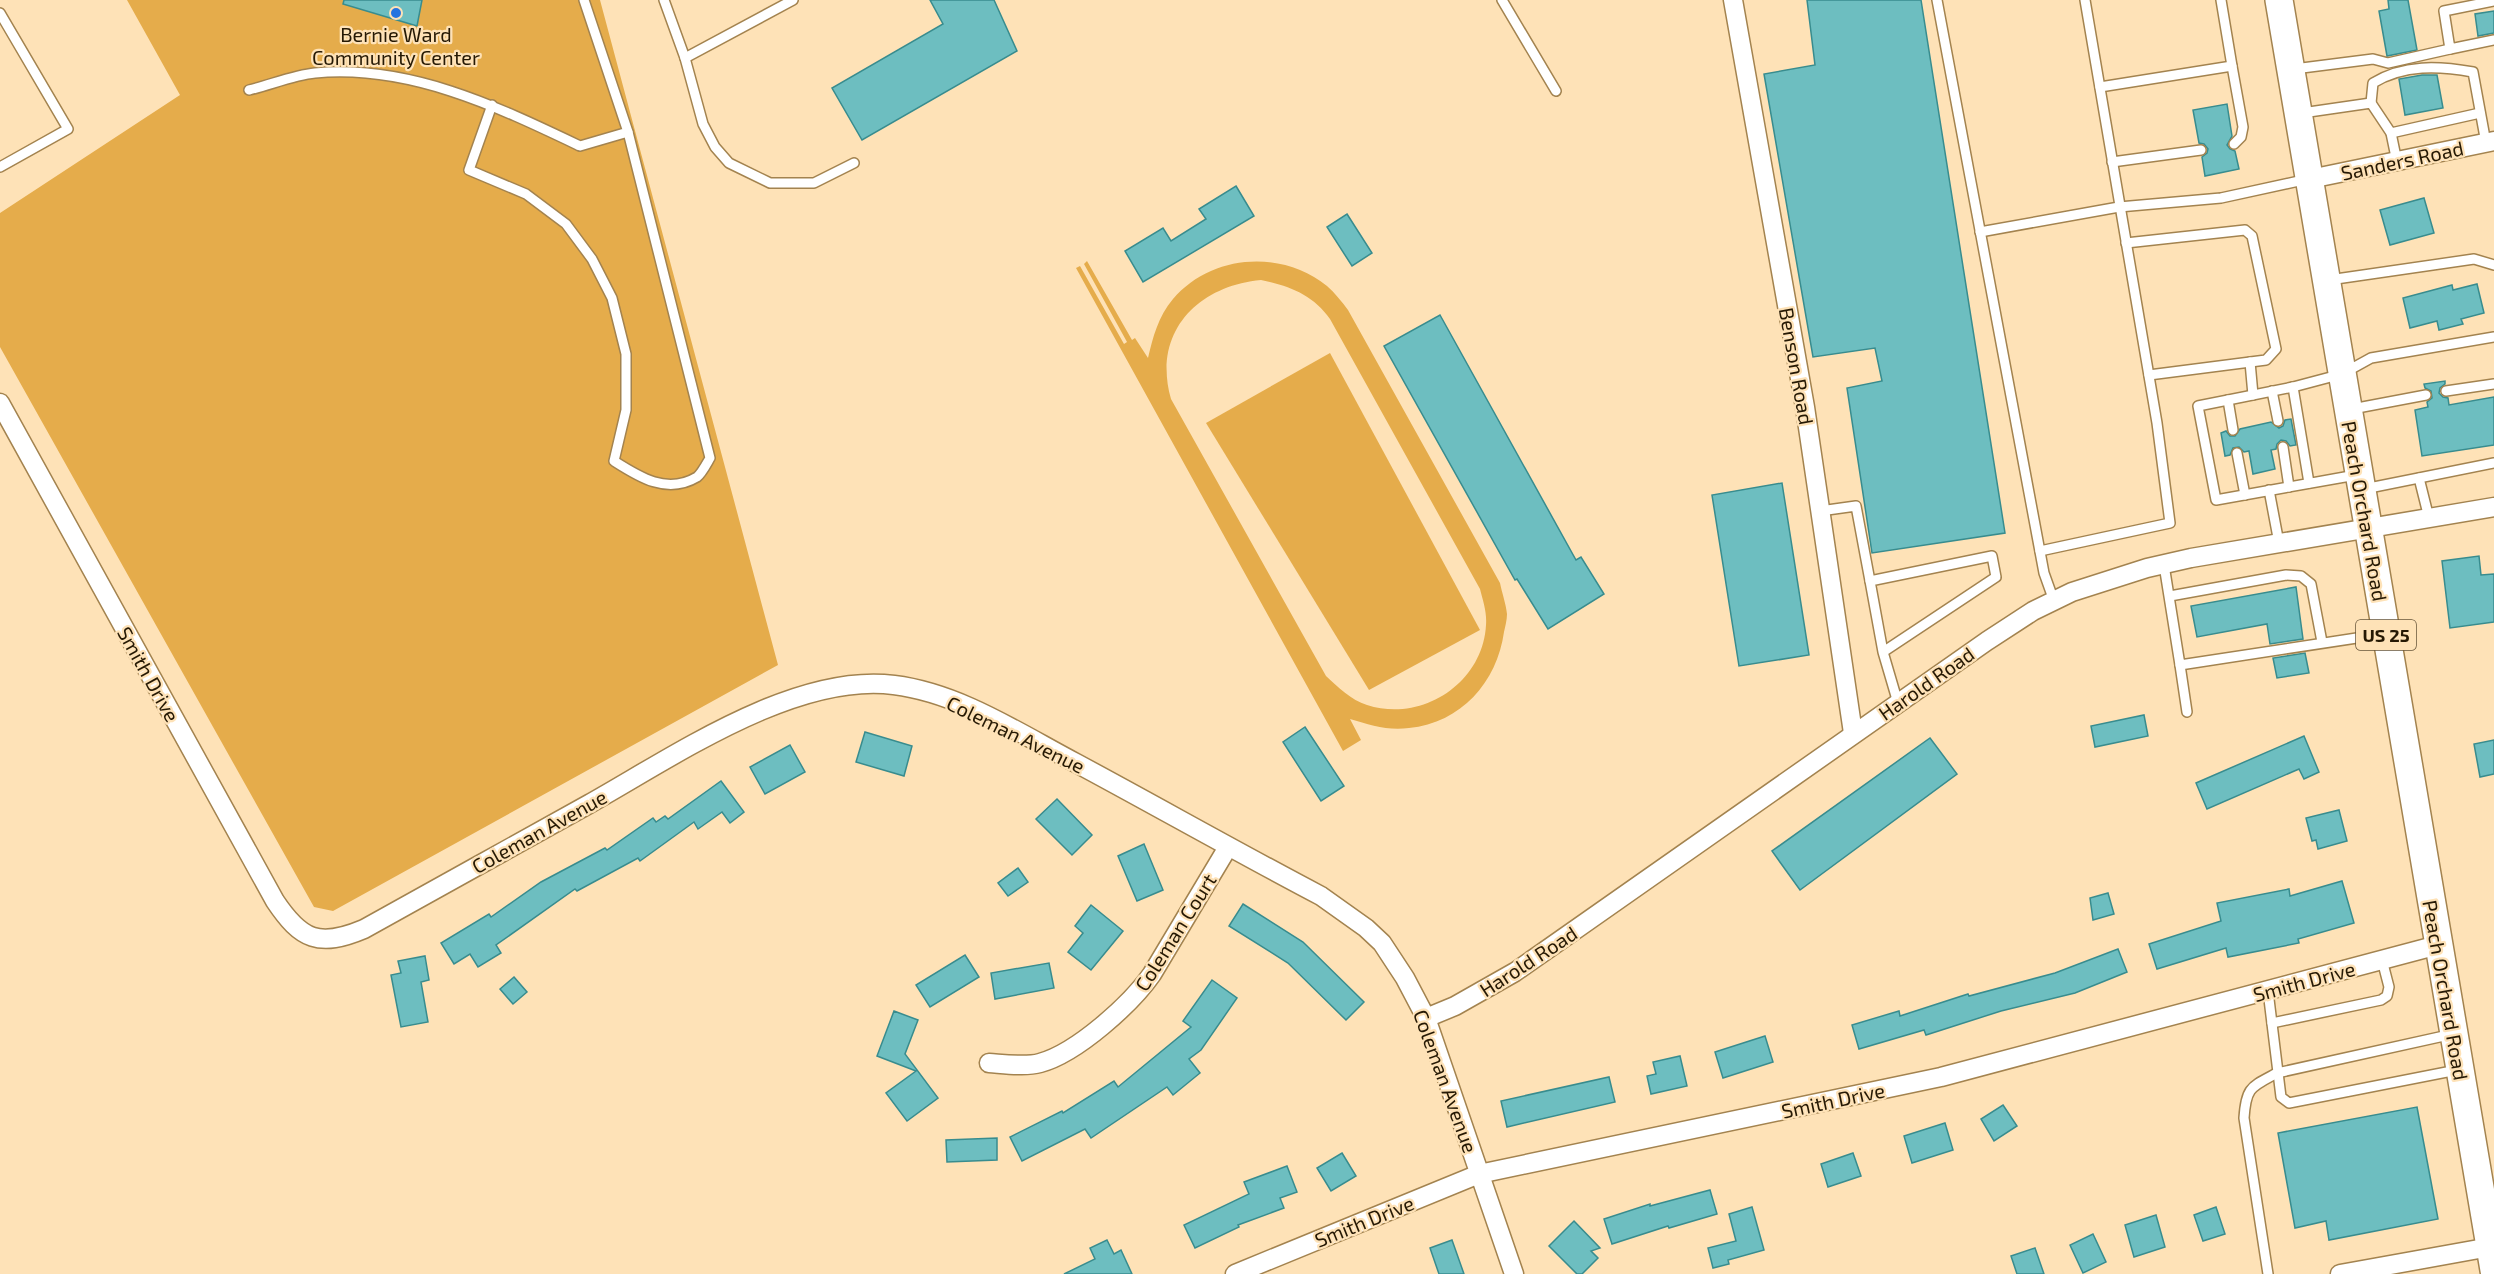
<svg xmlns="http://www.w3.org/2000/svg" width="2494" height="1274" font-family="'Exo 2',sans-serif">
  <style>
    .green { fill: #e5ac4b; fill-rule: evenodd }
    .building { fill: #6dbec0; stroke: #388c8e; stroke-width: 1.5 }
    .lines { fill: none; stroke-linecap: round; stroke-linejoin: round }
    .lane-casing { stroke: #a3834f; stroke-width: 12 }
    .street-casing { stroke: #a3834f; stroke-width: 21 }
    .primary-casing { stroke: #a3834f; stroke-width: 30 }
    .lane { stroke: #fff; stroke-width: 9 }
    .street { stroke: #fff; stroke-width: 18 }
    .primary { stroke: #fff; stroke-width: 27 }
    .poi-dot { fill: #2674df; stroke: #fee2b7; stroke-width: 2 }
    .labels { text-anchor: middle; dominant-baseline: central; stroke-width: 4.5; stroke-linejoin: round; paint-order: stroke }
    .shield { fill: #fee2b7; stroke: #67553a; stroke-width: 1.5 }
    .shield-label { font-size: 18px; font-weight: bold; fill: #261904 }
    .poi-label { font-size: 20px; fill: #261904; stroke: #fee2b7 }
    .street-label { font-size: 20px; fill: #261904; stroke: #fee2b7 }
  </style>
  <rect width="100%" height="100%" fill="#fee2b7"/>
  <g class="green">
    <path d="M127,0H600L778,665L333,911L314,907L0,347V213L180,95Z"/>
    <path d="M1087,261L1132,340L1135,338L1148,358C1153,337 1158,317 1173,299C1211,254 1282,249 1327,286C1335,293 1342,302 1348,310L1500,583C1502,593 1506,604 1507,614C1507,620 1505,627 1504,632C1497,682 1461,723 1409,728C1388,731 1370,725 1350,719L1361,740L1343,751L1076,268L1080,266L1124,344L1127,342L1084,264ZM1261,280C1290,286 1313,295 1330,319L1480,589C1483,601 1487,612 1486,625C1483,683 1422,723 1367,705C1351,700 1338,687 1326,676L1171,399C1152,333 1197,286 1261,280Z"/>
    <path d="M1330,353L1480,630L1369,690L1206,423Z"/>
  </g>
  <g class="building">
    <path d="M344,0H422L417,26L343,4Z"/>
    <path d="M930,0H994L1017,51L862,140L832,88L943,24Z"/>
    <path d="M1807,0H1921L2005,533L1872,553L1847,388L1882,381L1875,348L1813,357L1764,74L1815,65Z"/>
    <path d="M2388,0H2408L2417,50L2387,56L2379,11L2389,9Z"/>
    <path d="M2494,11V33L2478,36L2475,14Z"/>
    <path d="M2422,75H2437L2443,108L2405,115L2399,79Z"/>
    <path d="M2227,104L2232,136L2227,145L2230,149L2235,151L2239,169L2205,176L2202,157L2207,153L2208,149L2204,144L2199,143L2193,110Z"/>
    <path d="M1236,186L1254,216L1143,282L1125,251L1163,228L1171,241L1206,219L1199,209Z"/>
    <path d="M2424,198L2434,233L2390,245L2380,210Z"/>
    <path d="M1347,214L1372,253L1352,266L1327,227Z"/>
    <path d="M2477,284L2484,313L2461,319L2463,324L2439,330L2437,321L2410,328L2403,298L2452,285L2453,290Z"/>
    <path d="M1440,315L1576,560L1581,557L1604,594L1548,629L1517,579L1515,580L1384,346Z"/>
    <path d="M2445,381V384L2440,388L2439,393L2443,397L2448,398L2449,405L2494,397V445L2422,456L2415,410L2428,407L2427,402L2432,398L2431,391L2425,388L2424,384Z"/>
    <path d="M2291,419L2296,445L2290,446L2286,441L2281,440L2277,444L2276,449L2271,450L2275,469L2253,474L2249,451L2244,452L2239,447L2233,448L2230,455L2225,456L2221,433L2226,431L2230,436H2235L2240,429L2271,422L2279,428L2283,426L2285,420Z"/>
    <path d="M1782,483L1809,655L1739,666L1712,495Z"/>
    <path d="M2479,556L2481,575L2494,574V622L2450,628L2442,561Z"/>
    <path d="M2296,587L2303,639L2270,644L2267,624L2197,637L2191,606Z"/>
    <path d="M2305,653L2309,673L2277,678L2273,658Z"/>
    <path d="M2144,715L2148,736L2095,747L2091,726Z"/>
    <path d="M1305,727L1344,786L1321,801L1283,742Z"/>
    <path d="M865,732L912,746L904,776L856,762Z"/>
    <path d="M2304,736L2319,772L2304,779L2299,769L2207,809L2196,783Z"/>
    <path d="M1930,738L1957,774L1800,890L1772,851Z"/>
    <path d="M2494,740V774L2480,777L2474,744Z"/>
    <path d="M790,745L805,772L765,794L750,767Z"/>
    <path d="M721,781L744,812L730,823L722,812L698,829L694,822L640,861L638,858L577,891L575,889L496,945L501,953L478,967L470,954L454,964L441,943L489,914L491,917L541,882L605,848L607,850L653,818L656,822L665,816L668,819Z"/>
    <path d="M1057,799L1092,835L1072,855L1036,819Z"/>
    <path d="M2339,810L2347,841L2318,849L2316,840L2312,841L2306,818Z"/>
    <path d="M1144,844L1163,890L1137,901L1118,856Z"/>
    <path d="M1018,868L1028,882L1008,896L998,883Z"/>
    <path d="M2342,881L2354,923L2298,939L2299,943L2228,957L2226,948L2157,969L2149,944L2221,921L2217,903L2289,889L2290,896Z"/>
    <path d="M2108,893L2114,914L2093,920L2090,898Z"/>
    <path d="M1243,904L1303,942L1364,1002L1346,1020L1288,963L1229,926Z"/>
    <path d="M1091,905L1123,931L1091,970L1068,952L1083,933L1075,926Z"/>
    <path d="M2118,949L2127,972L2075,993L2001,1011L1926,1035L1924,1030L1859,1049L1852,1025L1899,1011L1900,1016L1968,994L1969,996L2055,973Z"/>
    <path d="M965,955L979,977L930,1007L916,985Z"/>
    <path d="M425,956L429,980L421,982L428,1022L401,1027L391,975L401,973L398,961Z"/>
    <path d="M1049,963L1054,988L995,999L991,973Z"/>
    <path d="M514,977L527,992L513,1004L500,989Z"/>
    <path d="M1212,980L1237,998L1201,1050L1189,1059L1200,1073L1173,1095L1167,1087L1091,1138L1085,1129L1022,1161L1010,1137L1062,1111L1063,1113L1114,1081L1118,1087L1191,1027L1183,1021Z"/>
    <path d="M894,1011L918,1020L905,1054L938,1098L907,1121L886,1093L916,1071L877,1056Z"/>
    <path d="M1765,1036L1773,1062L1723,1078L1715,1052Z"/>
    <path d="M1680,1056L1687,1086L1651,1094L1647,1076L1656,1074L1653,1062Z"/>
    <path d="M1609,1077L1615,1102L1507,1127L1501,1101Z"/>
    <path d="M2003,1105L2017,1126L1994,1141L1981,1119Z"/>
    <path d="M2417,1107L2438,1219L2329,1240L2326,1221L2295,1228L2278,1133Z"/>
    <path d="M1945,1123L1953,1150L1912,1163L1904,1136Z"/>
    <path d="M997,1138V1160L947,1162L946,1140Z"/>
    <path d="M1342,1153L1356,1176L1331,1191L1317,1168Z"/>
    <path d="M1853,1153L1861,1176L1828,1187L1821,1164Z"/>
    <path d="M1287,1166L1297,1192L1280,1198L1284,1208L1238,1225L1239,1227L1195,1248L1184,1225L1249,1194L1244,1182Z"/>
    <path d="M1710,1190L1717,1214L1669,1228L1668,1226L1612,1244L1604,1219L1650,1204V1206Z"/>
    <path d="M1752,1207L1764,1250L1728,1260L1729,1264L1713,1268L1708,1248L1736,1241L1729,1214Z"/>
    <path d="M2216,1207L2225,1234L2203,1241L2194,1215Z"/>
    <path d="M2156,1215L2165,1247L2134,1257L2125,1225Z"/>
    <path d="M1574,1221L1600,1248L1591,1251L1598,1258L1582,1274H1577L1549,1246Z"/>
    <path d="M2093,1234L2106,1262L2083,1273L2070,1245Z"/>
    <path d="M1107,1240L1114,1254L1121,1250L1132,1274H1064L1095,1259L1090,1248Z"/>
    <path d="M1452,1240L1464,1274H1439L1430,1248Z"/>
    <path d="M2035,1248L2044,1274H2017L2011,1256Z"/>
  </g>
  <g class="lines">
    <g class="lane-casing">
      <g id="lane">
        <path d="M664,0L685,58L703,124L715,147L729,163L770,183H814L854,163"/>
        <path d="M1502,0L1556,91"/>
        <path d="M1937,0L2044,573L2054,601"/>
        <path d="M2494,1L2444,11L2450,49L2494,40"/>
        <path d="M0,13L68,129L0,167"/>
        <path d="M685,58L793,0"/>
        <path d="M2232,66L2243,127L2241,137L2234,144"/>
        <path d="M2294,69L2373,59L2388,63L2450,49"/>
        <path d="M2100,87L2232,66L2221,0"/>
        <path d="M249,90C270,85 294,75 315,73C409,64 498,107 580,146L628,132L584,0"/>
        <path d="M2371,103L2373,83C2404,64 2439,66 2473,72L2486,143"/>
        <path d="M492,105L469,170L526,194L566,224L592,259L612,298L626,354V410L614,461C639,477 667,495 697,477C702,473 707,463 710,458L628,132"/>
        <path d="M2302,113L2371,103L2391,133L2397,162"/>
        <path d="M2391,133L2480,113"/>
        <path d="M2112,162L2201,150"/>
        <path d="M1980,232L2119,207L2221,198L2308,179"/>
        <path d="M2126,243L2245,230L2252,236L2276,349L2266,360L2149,375"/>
        <path d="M2329,280L2474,259L2494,265"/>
        <path d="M2250,362L2253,395"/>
        <path d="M2293,387L2309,483"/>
        <path d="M2272,391L2278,421"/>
        <path d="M2446,391L2494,384"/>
        <path d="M2228,400L2233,430"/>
        <path d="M2352,409L2426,395"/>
        <path d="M2283,447L2289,487"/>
        <path d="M2237,453L2245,495"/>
        <path d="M2356,475L2216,500L2198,406L2293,387L2342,374L2371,358L2494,337"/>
        <path d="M2419,478L2429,518"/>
        <path d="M2364,489L2494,463"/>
        <path d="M2269,490L2279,543"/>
        <path d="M1820,511L1856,506L1870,581"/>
        <path d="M2040,551L2170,523L2157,423L2085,0"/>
        <path d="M2164,565L2180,665L2383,634"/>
        <path d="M2170,596L2286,575L2301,576L2311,584L2322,642"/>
        <path d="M1883,652L1996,577L1992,556L1870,581L1883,652L1898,703"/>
        <path d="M2180,665L2187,712"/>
        <path d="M2268,991L2281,1097L2289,1103L2457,1070"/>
        <path d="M2272,1023L2381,1000L2387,996L2389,987L2382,960"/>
        <path d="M2268,1274L2244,1118C2246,1087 2251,1087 2277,1073L2453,1034"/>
      </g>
    </g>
    <g class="street-casing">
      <g id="street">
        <path d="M1733,0L1805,407L1853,733"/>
        <path d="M2310,179L2494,141"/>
        <path d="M0,403L275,901C301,940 319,948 364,929C439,887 514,846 589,804C673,757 795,672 894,685C959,693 1019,733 1076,763C1158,807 1239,853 1321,896L1366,928L1382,943L1405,978L1426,1018L1514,1274"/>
        <path d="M1426,1018L1455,1006L1515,972L1987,641L2033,611L2072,592L2147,568L2191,558L2494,507"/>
        <path d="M989,1063C1004,1064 1026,1067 1040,1063C1077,1053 1131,1004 1152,974L1228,847"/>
        <path d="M1235,1274L1479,1174L1941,1077L2438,945"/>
        <path d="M2340,1274L2490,1247"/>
      </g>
    </g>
    <g class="primary-casing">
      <path id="primary" d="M2279,0L2494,1270"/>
    </g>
    <use href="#lane" class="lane"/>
    <use href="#street" class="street"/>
    <use href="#primary" class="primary"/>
  </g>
  <circle class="poi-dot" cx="396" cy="13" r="6"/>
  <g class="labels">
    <rect class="shield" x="2356" y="620" width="60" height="30" rx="4.5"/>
    <g class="shield-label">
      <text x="2386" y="635">US 25</text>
    </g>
    <g class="poi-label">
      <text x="396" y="34">Bernie Ward<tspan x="396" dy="23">Community Center</tspan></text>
    </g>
    <g class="street-label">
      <text transform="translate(2402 160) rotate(-12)">Sanders Road</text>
      <text transform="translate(1797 366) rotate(80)">Benson Road</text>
      <text transform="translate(2365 511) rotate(80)">Peach Orchard Road</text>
      <text transform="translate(149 674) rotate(61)">Smith Drive</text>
      <text transform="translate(1926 683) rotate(-35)">Harold Road</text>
      <text transform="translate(1016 734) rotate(26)">Coleman Avenue</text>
      <text transform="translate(539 831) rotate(-29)">Coleman Avenue</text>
      <text transform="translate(1175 932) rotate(-58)">Coleman Court</text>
      <text transform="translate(1528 961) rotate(-33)">Harold Road</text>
      <text transform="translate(2304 981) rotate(-15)">Smith Drive</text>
      <text transform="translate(2446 990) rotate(80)">Peach Orchard Road</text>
      <text transform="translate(1446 1081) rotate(70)">Coleman Avenue</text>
      <text transform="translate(1833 1100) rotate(-12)">Smith Drive</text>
      <text transform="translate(1364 1221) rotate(-22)">Smith Drive</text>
    </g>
  </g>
</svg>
